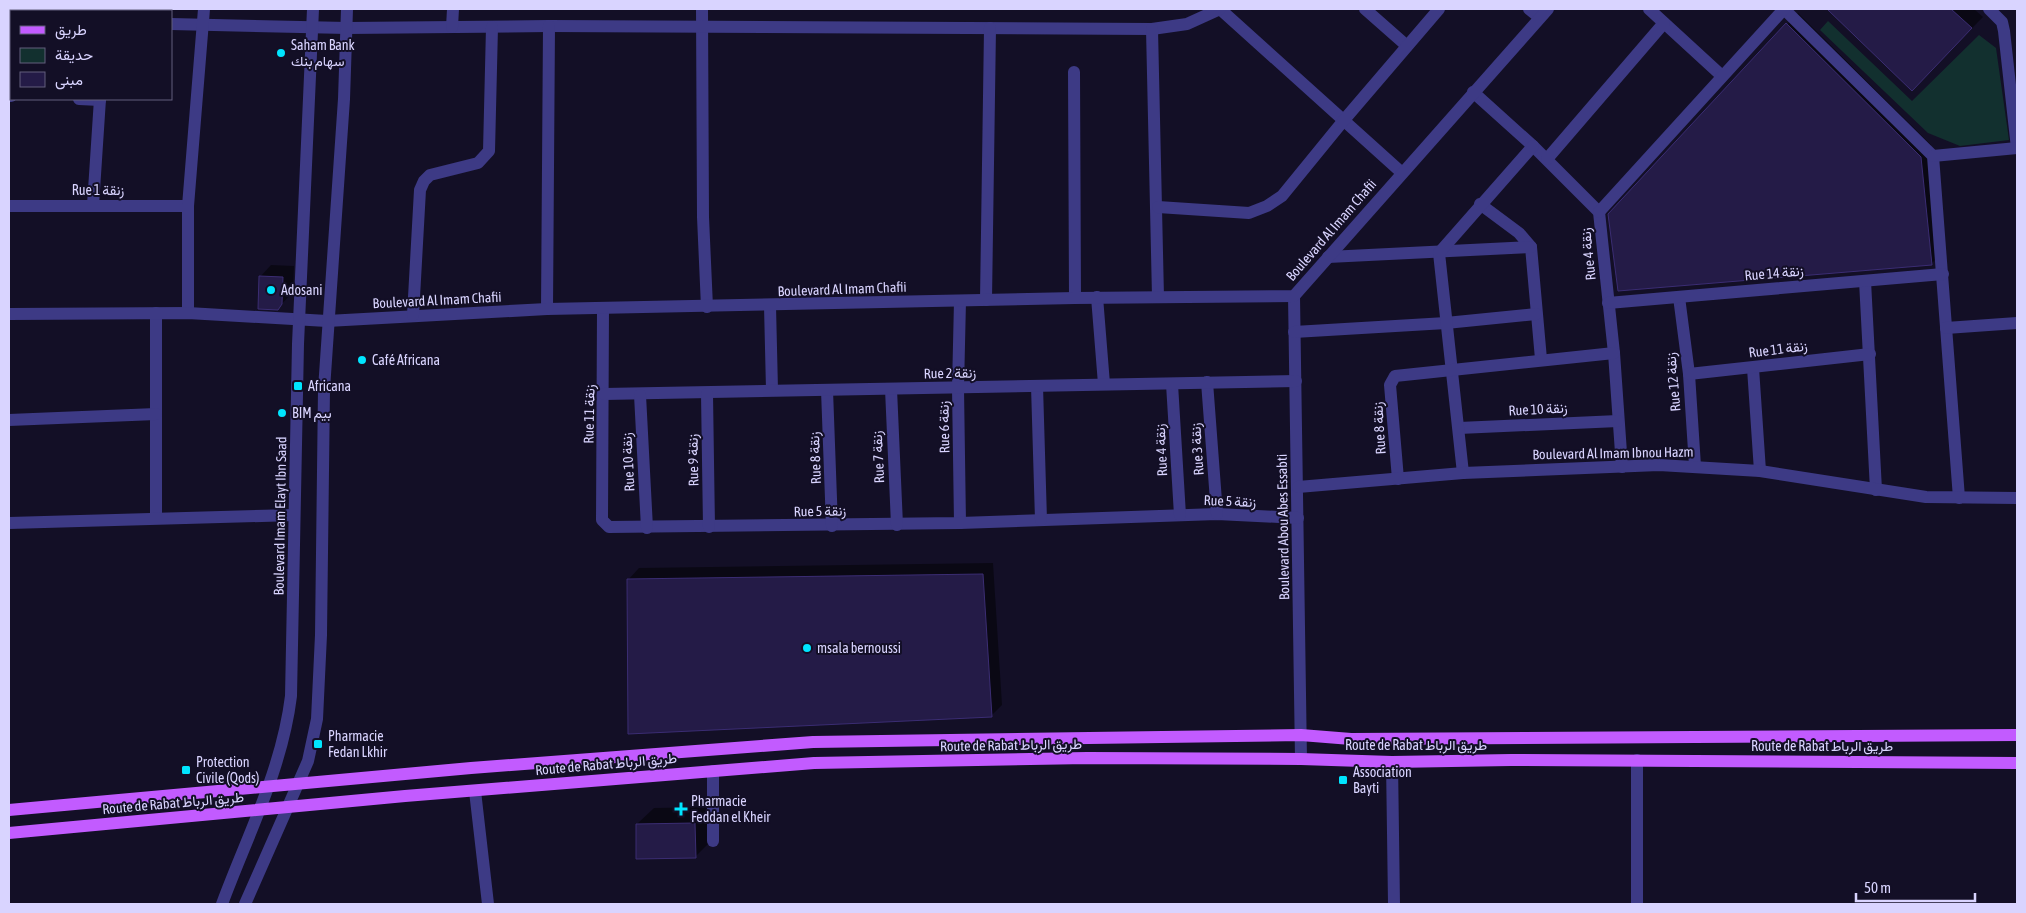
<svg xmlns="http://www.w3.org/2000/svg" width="2026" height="913" font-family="'Asap Condensed',Vazirmatn,sans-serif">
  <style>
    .green { fill: #12302f }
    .shadow { fill: #0007 }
    .building { fill: #241b47; stroke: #3b2d73 }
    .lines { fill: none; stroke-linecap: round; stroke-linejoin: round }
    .minor { stroke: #3d3a85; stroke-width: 12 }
    .major { stroke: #c25bff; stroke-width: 12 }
    .poi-dot { fill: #00e5ff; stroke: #130f26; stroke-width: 2 }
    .labels { text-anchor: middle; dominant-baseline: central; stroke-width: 4; stroke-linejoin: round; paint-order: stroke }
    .poi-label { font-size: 14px; fill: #d9d4ff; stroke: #130f26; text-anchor: start }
    .street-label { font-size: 14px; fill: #d9d4ff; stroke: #130f26 }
  </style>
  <rect width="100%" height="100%" fill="#130f26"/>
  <path class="green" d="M1828,21L1912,101L1979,35L1996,48L2009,140L1960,146L1928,133L1820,30Z"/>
  <g class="shadow">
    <path d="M1829,9H1974L1983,17L1912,89Z"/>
    <path d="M1798,13L1931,145L1942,253L1931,264L1610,214Z"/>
    <path d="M271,265L294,266L293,292L277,309L260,277Z"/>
    <path d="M993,563L1002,705L991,716L628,580L639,568Z"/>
    <path d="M711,807V841L695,857L637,824L654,808Z"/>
  </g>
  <g class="building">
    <path d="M1827,9H1951L1972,28L1912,91Z"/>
    <path d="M1786,23L1921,157L1932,265L1618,291L1608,214Z"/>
    <path d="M259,276L283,277L282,304L278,310L258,309Z"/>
    <path d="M983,574L992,717L628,734L627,579Z"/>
    <path d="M695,823L696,858L636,859V824Z"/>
  </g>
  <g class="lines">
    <g class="minor">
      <path d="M702,9L703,217L707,307"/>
      <path d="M1220,9L1401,172"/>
      <path d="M1365,9L1407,46"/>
      <path d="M1529,9L1539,17"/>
      <path d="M1649,9L1722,76"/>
      <path d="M1784,9L1933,156L1959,498"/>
      <path d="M1989,9L2002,22L2004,31L2017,148"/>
      <path d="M106,11V9"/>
      <path d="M171,24L347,28L549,26L1152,29L1187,24L1220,9"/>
      <path d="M9,26H11"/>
      <path d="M452,27L453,9"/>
      <path d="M1152,29L1158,297"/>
      <path d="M1074,72L1075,298"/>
      <path d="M1473,92L1533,146L1599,212L1614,353L1622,467"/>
      <path d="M9,96H11"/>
      <path d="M79,99L100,100"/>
      <path d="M1933,156L2017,148"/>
      <path d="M1547,159L1664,23"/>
      <path d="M1480,204L1519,233L1531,247L1541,359"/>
      <path d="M93,205L100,99"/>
      <path d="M9,206H188"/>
      <path d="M1158,207L1249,213L1267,206L1282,196L1344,120L1439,9"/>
      <path d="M1599,212L1784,9"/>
      <path d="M1328,257L1531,247"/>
      <path d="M1865,281L1876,490"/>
      <path d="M1294,296L1301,759"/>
      <path d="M1097,297L1104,384"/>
      <path d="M1679,297L1689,374L1695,466"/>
      <path d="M986,300L990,28"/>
      <path d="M960,301L958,388L960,523"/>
      <path d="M1608,303L1943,274"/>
      <path d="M770,306L772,390"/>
      <path d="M547,309L549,26"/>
      <path d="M603,309L602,520L609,527L960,523L1217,514L1298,518"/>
      <path d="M156,313V518"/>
      <path d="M188,313V206L204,9"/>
      <path d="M9,314L188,313L327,321L547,309L1075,298L1294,296L1548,9"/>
      <path d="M413,315L420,190L424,181L430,175L478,163L489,151L492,27"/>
      <path d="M1946,328L2017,323"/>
      <path d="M1294,332L1446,323L1536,314"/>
      <path d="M1753,368L1760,471"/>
      <path d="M1689,374L1870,354"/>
      <path d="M1207,382L1217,514"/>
      <path d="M1172,384L1180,515"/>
      <path d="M1037,386L1041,520"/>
      <path d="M891,389L897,525"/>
      <path d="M827,390L832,526"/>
      <path d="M604,394L1296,381"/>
      <path d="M707,394L709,527"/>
      <path d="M640,395L647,528"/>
      <path d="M9,420L156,414"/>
      <path d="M1459,428L1618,421"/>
      <path d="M1463,473L1439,253L1533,146"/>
      <path d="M1398,479L1390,385L1395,376L1614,353"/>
      <path d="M1298,487L1463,473L1659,465L1760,471L1926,497L2017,498"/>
      <path d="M9,523L294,515"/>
      <path d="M1392,762L1394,904"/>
      <path d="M475,791L488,904"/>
      <path d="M713,841V771"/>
      <path d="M222,904C247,836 282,770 291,696L298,344L313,9"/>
      <path d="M245,904L308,761L317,719L321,635L324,389L344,99L347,9"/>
      <path d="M1637,904V760"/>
    </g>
    <g class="major">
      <path d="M9,810L471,768L813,742L1301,735L1351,739L2017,735"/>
      <path d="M9,833L405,796L814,763L1087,758L1301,759L1392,762L1511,760L2017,763"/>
    </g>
  </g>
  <g class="poi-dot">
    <circle cx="281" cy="53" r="5"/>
    <circle cx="271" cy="290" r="5"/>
    <circle cx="362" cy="360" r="5"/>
    <rect x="293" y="381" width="10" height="10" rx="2.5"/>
    <circle cx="282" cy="413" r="5"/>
    <circle cx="807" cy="648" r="5"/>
    <rect x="313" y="739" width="10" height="10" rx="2.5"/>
    <rect x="181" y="765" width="10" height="10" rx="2.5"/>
    <rect x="1338" y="775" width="10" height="10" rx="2.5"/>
    <path d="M678.5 801.5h5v5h5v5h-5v5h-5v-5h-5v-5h5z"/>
  </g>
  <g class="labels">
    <g class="poi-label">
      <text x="291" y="45">Saham Bank<tspan x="291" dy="16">سهام بنك</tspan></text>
      <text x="281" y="290">Adosani</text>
      <text x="372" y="360">Café Africana</text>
      <text x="308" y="386">Africana</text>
      <text x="292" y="413">BIM بيم</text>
      <text x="817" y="648">msala bernoussi</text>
      <text x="328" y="736">Pharmacie<tspan x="328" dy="16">Fedan Lkhir</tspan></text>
      <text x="196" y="762">Protection<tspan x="196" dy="16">Civile (Qods)</tspan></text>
      <text x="1353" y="772">Association<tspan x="1353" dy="16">Bayti</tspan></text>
      <text x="691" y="801">Pharmacie<tspan x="691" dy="16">Feddan el Kheir</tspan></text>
    </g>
    <g class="street-label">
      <text x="98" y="190">Rue 1 زنقة</text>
      <text transform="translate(1331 230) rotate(-49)">Boulevard Al Imam Chafii</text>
      <text transform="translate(1588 254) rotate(-96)">Rue 4 زنقة</text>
      <text transform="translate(1774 273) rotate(-5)">Rue 14 زنقة</text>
      <text transform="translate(842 289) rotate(-2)">Boulevard Al Imam Chafii</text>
      <text transform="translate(437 300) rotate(-3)">Boulevard Al Imam Chafii</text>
      <text transform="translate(1778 349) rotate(-7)">Rue 11 زنقة</text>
      <text transform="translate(950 373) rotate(-1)">Rue 2 زنقة</text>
      <text transform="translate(1673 382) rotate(-95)">Rue 12 زنقة</text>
      <text transform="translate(1538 409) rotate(-3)">Rue 10 زنقة</text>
      <text transform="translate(589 414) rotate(-89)">Rue 11 زنقة</text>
      <text transform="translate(944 427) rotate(-91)">Rue 6 زنقة</text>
      <text transform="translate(1379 428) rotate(-94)">Rue 8 زنقة</text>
      <text transform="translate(1197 449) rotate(-94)">Rue 3 زنقة</text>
      <text transform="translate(1161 450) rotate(-93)">Rue 4 زنقة</text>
      <text transform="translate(1613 453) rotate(-1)">Boulevard Al Imam Ibnou Hazm</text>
      <text transform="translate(878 457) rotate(-93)">Rue 7 زنقة</text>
      <text transform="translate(815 458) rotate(-92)">Rue 8 زنقة</text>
      <text transform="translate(693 460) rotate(-91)">Rue 9 زنقة</text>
      <text transform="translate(628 462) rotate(-93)">Rue 10 زنقة</text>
      <text transform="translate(1230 501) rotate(2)">Rue 5 زنقة</text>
      <text transform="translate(820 511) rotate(-1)">Rue 5 زنقة</text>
      <text transform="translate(280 516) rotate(-89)">Boulevard Imam Elayt Ibn Saad</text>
      <text transform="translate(1283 527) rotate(-91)">Boulevard Abou Abes Essabti</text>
      <text transform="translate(1011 745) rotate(-1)">Route de Rabat طريق الرباط</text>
      <text x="1416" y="745">Route de Rabat طريق الرباط</text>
      <text x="1822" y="746">Route de Rabat طريق الرباط</text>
      <text transform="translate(606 764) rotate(-5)">Route de Rabat طريق الرباط</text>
      <text transform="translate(173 803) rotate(-5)">Route de Rabat طريق الرباط</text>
    </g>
  </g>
  <rect width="2026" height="913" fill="none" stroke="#d9d4ff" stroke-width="20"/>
  <rect x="10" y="10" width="162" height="90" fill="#130f26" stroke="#625e7d"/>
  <rect x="20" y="26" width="25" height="8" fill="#c25bff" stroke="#625e7d"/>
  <text x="55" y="35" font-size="15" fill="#d9d4ff">طريق</text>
  <rect x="20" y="48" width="25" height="15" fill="#12302f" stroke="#625e7d"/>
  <text x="55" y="60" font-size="15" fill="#d9d4ff">حديقة</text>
  <rect x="20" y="72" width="25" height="15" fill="#241b47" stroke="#625e7d"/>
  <text x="55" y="85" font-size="15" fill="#d9d4ff">مبنى</text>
  <path d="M1856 893v8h119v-8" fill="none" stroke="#d9d4ff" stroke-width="2.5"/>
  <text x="1864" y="893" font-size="15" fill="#d9d4ff" stroke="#130f26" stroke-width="4" paint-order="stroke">50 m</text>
</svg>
